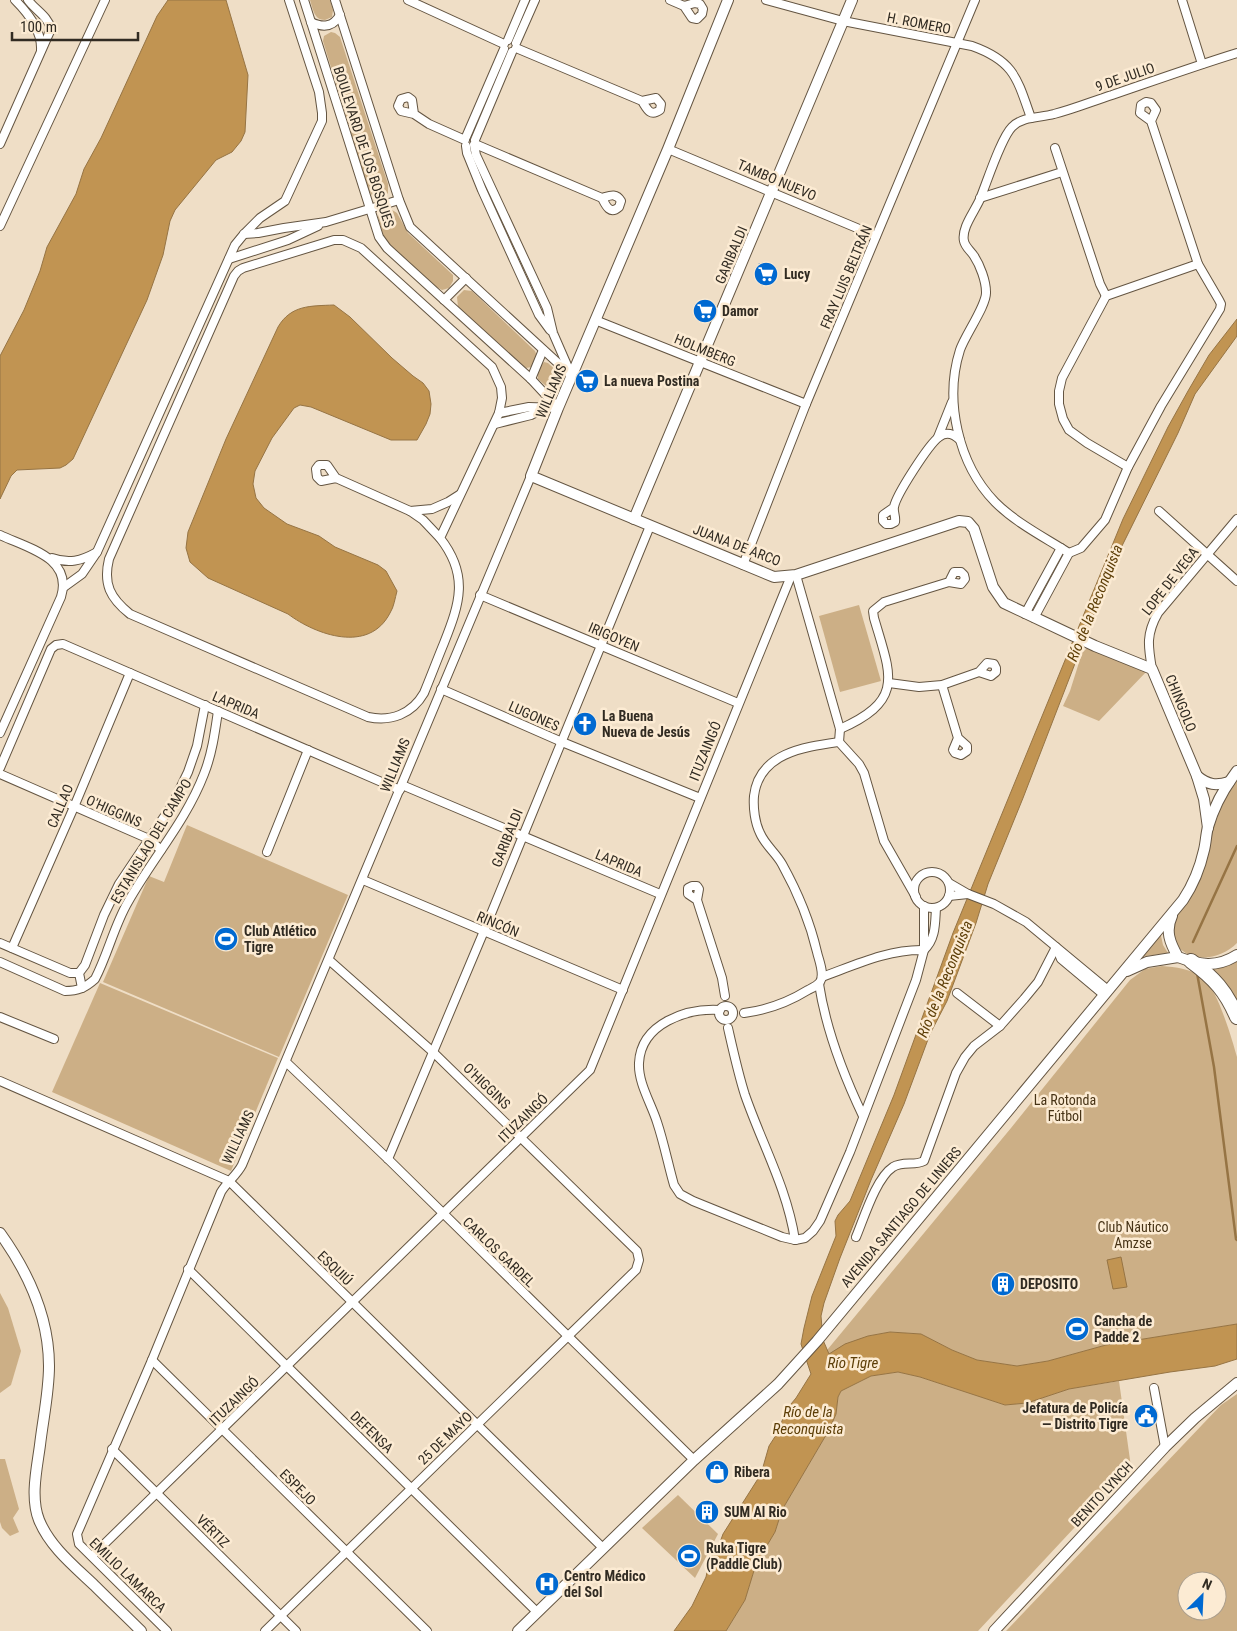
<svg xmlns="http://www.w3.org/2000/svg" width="1237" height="1631" font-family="'Roboto Condensed',sans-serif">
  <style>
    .green { fill: #ccaf86; fill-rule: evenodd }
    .water { fill: #c19452; stroke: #967444 }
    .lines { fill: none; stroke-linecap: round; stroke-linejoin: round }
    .stream { stroke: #967444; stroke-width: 2.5 }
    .street-casing { stroke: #645542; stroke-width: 10 }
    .secondary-casing { stroke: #645542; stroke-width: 12 }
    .highway-casing { stroke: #645542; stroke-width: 16 }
    .street { stroke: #fff; stroke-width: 8 }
    .secondary { stroke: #fff; stroke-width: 10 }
    .highway { stroke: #fff; stroke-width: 14 }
    .labels { text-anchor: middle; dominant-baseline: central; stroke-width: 5; stroke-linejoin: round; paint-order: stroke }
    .street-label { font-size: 14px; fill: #312b22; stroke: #fcebd3 }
    .poi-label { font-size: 14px; font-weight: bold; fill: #312b22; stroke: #fcebd3; text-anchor: start }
    .park-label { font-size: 14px; fill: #473316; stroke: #fcebd3 }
    .water-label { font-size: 15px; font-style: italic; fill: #5d3e07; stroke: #fcebd3 }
  </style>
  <rect width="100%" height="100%" fill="#efdec6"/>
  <g class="green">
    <path d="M310,0H330L333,10L332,17L325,20C314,20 313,9 310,0Z"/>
    <path d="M331,32L335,33L340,37L388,184V193L383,198L373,197L368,189L323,41L324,36Z"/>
    <path d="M389,208L397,213L408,233L453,275V281L449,288L442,290L435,286L386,241L384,238L378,217L382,211Z"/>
    <path d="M464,290L472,291L535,351L537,356L532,367L526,368L458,307L457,297Z"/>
    <path d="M544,362L548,363L562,376L554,393L538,379V370Z"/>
    <path d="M859,605L881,681L840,692L819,616Z"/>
    <path d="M1087,648L1147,671L1099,721L1063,706L1070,691L1082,653Z"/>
    <path d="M1237,776V943C1222,958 1196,964 1179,948C1176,944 1174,938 1172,934C1185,879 1210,825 1237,776Z"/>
    <path d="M187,825L348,895L279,1057L103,982L149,876L164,882Z"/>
    <path d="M1160,931L1163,945L1168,953L1139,957Z"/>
    <path d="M1237,958V1005L1209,968Z"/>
    <path d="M1162,966C1175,967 1192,969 1203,978C1217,988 1232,1039 1237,1057V1324L1106,1345L1048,1361L1017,1366L977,1360L952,1350L921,1334L890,1332L868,1336L818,1361L1011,1128L1130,980L1145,969Z"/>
    <path d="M100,983L278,1058L231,1171L52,1092Z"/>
    <path d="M0,1293L8,1308L21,1351L11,1385L0,1393Z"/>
    <path d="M898,1372L920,1377L1005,1405L1027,1403L1069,1389L1119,1381L1131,1467L978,1631H726L745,1600L756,1564L775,1532L782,1510L829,1430L836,1414L838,1397L841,1391L871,1376Z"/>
    <path d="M1237,1394V1631H1006L1221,1405ZM1187,1581H1217V1611H1187Z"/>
    <path d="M0,1459H5L19,1509L13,1518L19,1532L10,1536L2,1528L0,1522Z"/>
    <path d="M678,1495L718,1534L695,1578L642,1528Z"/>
  </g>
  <g class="water">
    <path d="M168,0H226L248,75L245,132L241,141L232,152L216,160L175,210L170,221L163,255L147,300L73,459L66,465L60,468L17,470L11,476L0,499V356L24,310L40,271L47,247L76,194L84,169L101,138L157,16Z"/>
    <path d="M334,305L350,317L392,358L413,376L423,383L429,391L431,404L430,414L426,424L417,440H391L311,407L300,405L294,408L272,438L255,471L253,484L256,498L264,508L287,524L319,536L335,547L378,565L386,571L397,591C395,598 394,607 390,613C369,654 316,635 288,614L208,578L190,562L186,548L188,532L226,439L278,327C291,305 310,306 334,305Z"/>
    <path d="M1237,319V336L1195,394L1178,433L1115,560L1023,798L988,884L976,923L947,1001L930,1034L904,1104L871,1180L840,1258L824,1303L821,1316L823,1340L829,1354L845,1344L868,1336L890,1332L921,1334L952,1350L977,1360L1017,1366L1048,1361L1106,1345L1237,1324V1359L1215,1366L1170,1372L1069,1389L1027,1403L1005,1405L920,1377L898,1372L871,1376L841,1391L838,1397L836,1414L829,1430L782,1510L775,1532L756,1564L745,1600L726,1631H674L692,1606L706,1577L710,1558L719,1545L723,1534L761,1474L769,1446L778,1432L786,1410L796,1398L811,1374L801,1344L804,1328L812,1296L836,1236L835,1221L838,1215L850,1201L894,1095L953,933L1123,519L1168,427L1188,391L1209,355Z"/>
    <path d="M1121,1257L1127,1287L1113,1289L1107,1260Z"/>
  </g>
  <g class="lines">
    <g class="stream">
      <path d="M1193,942L1237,846"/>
      <path d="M1197,973L1214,1067L1236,1239L1237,1240"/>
    </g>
    <g class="street-casing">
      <g id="street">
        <path d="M15,0C28,13 42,31 41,50"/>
        <path d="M304,0L379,237L387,248L531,379L558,408"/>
        <path d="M335,0L399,200L410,227L572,376"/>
        <path d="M408,0L504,44"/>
        <path d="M670,0L684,6L695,3L700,4L703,9L702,14L697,19L692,18L684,6"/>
        <path d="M766,0L843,21L972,46C1014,61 1017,78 1031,118"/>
        <path d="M1182,0L1202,64"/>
        <path d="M311,22C323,28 333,27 340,15"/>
        <path d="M508,40L525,0"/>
        <path d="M516,43L535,0"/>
        <path d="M516,48L642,101L656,98L661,104L660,110C650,117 647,109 642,101"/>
        <path d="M414,114L412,100L408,97L401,99L398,106L401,111L414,114L429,124L465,140"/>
        <path d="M466,137L504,49"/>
        <path d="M475,140L512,52"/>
        <path d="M0,144L51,29C48,16 35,10 28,0"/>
        <path d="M475,144L602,198C606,206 610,215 619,207L621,201C616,192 609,196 602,198"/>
        <path d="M474,145L476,155L547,308L553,333L570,372"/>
        <path d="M466,146L467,153L482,190L539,315L550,330"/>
        <path d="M1055,148L1100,284L1106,296"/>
        <path d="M668,149L876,236"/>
        <path d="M980,198L1062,172"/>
        <path d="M0,226L105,0"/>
        <path d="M244,234L258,233L284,228L326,222L399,200"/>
        <path d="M334,240H343L361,248L492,367L501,387L502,398L499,413L440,538C469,575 460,603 444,643C437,660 431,676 424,693C412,714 391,722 368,717L130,614C110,598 103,584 109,559L234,276L238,271L243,268Z"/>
        <path d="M229,259L288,240L318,226"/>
        <path d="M444,300L466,278"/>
        <path d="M595,320L806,404"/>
        <path d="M531,379L543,350"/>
        <path d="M499,413L529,407L558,408"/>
        <path d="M495,424L531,415L544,408"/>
        <path d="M938,437L952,402"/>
        <path d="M1128,467L1087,443L1069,430L1063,419L1059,404V391L1062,378L1106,296L1198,264"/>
        <path d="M336,478L321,481L317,477L316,469L319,465H327L336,478L410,511L432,509L448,502L459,495"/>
        <path d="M893,508L883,515V521L886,524H891L895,522C896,516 893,512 894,507C896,495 929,444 939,437C946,431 954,434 960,440"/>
        <path d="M410,511L423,520L440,538"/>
        <path d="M1159,511L1237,581"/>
        <path d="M0,535C28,548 73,558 61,597L0,733"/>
        <path d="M97,552L235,245L244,234L260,218L285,201L322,121V113L319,92L289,0"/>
        <path d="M1069,553C1044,537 1016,523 995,502C958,464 944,400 960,350C965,335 987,305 986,292C986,281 980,265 974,256C971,251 965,247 964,241C961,228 975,211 980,199C987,182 1001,138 1012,127C1023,116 1040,118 1054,114C1074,109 1093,101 1112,95C1153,81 1195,66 1237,53"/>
        <path d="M52,558C69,564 81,561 97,552L82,574L64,587"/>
        <path d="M743,565L806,404L975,0"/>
        <path d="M796,575L840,729L839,742"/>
        <path d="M480,595L738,703"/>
        <path d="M1025,614L1061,548"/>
        <path d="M1034,618L1069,553L1081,548L1105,520L1128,467L1161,406L1220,309L1221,304L1219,300L1198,264L1151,121L1140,113L1141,105L1146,102L1151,103L1156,110L1151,121"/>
        <path d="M1152,669C1148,646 1146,634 1158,613L1237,519"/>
        <path d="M889,683L919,687L942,685L979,672L987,663L994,664L996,668V672L991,676L979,672"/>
        <path d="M942,685L958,738L967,746V751L961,755L955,753L953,750L958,738"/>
        <path d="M441,689L562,742L700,798"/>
        <path d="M840,729C905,700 891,676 874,618L873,611L884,602L949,582L961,584L965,579L964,575L961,572H954L949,582"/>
        <path d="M0,768L51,649L56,645L63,644L400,790"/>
        <path d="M0,774L149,839L161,850"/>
        <path d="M402,785L660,894"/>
        <path d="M267,852L308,750"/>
        <circle cx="932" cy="890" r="18"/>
        <path d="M363,880L623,990"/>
        <path d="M949,883L968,894L949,896"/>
        <path d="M968,894L994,904L1026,922L1108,990"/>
        <path d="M697,900L688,894V888L692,886H697L699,889L697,900L722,978L725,996"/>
        <path d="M924,906V950C936,939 935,923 936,908"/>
        <path d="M0,943L70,973H79"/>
        <path d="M12,948L74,807L130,673"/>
        <path d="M1057,949L1061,959L1104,995"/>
        <path d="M0,962L65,991C78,991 85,988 95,979C108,954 114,926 128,902C152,859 186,821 204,774C212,754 215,732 218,711"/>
        <path d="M819,984C826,1030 843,1074 863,1116"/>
        <path d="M82,988L79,973L85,965L104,915L119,884L172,805L188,772L197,746L205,705"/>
        <path d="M957,993L1000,1026"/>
        <circle cx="726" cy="1013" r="7"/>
        <path d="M720,1010C687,1008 641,1023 639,1063C638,1083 651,1103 657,1122C664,1143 668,1164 674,1185L680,1194L693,1201L782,1237L795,1240L805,1238L813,1231L820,1221L850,1152L916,980L924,950C889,949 855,965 822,977"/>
        <path d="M744,1013C767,1010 787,1003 808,990C812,988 817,986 820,982C825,974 819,961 817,952C810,922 797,891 782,864C776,853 765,845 760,833C755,823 753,808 754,796C759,753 804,747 839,742L859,764L864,773L884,841L916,897"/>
        <path d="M0,1017L54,1039"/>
        <path d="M728,1028C733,1050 738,1073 745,1095C762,1144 787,1188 795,1240"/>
        <path d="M286,1062L388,1159L694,1460"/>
        <path d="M0,1081L229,1181L603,1548"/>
        <path d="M388,1159L484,931L650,526"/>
        <path d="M856,1237C864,1218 876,1178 893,1167C903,1161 915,1166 924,1161L956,1073L965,1057L974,1046L1000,1026L1024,999L1038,982L1056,947"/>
        <path d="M188,1269L537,1612"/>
        <path d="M152,1360L427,1631"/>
        <path d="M1154,1388L1165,1447"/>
        <path d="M112,1449L296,1631"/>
        <path d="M92,1556L590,1070L791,576"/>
        <path d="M167,1631L79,1544L77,1534L152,1360L221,1192C227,1182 237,1175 242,1165L531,476"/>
        <path d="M265,1631L636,1270L639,1260L637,1251L433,1052L329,960"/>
      </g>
    </g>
    <g class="secondary-casing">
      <g id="secondary">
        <path d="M728,0L668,149L558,408L531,476L774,577L796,575L959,521L968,522L974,529L993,587L1004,603L1095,646L1152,669L1197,776L1204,799L1208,828"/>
        <path d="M634,519L852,0"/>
        <path d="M1197,776C1208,785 1216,786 1229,782"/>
        <path d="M1172,916C1165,931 1170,943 1178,957C1199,965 1217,968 1237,955"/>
        <path d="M1127,971L1147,962L1178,957"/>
        <path d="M0,1233C28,1272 49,1317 49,1366C49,1392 43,1419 40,1445C37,1468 30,1497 39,1520C50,1547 74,1566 95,1586C110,1601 126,1616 141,1631"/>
        <path d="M518,1631L694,1460L778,1384L817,1341L1183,900C1193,885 1200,868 1204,850C1206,842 1206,834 1208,827C1214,806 1224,788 1237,771"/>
        <path d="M994,1631L1165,1447L1195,1418L1237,1383"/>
      </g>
    </g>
    <g class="highway-casing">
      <path id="highway" d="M1191,961C1214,978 1226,991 1237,1017"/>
    </g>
    <use href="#street" class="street"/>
    <use href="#secondary" class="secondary"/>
    <use href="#highway" class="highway"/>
  </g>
  <defs>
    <g id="supermarket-disc" transform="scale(1.25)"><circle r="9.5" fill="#0069d1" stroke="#fcebd3"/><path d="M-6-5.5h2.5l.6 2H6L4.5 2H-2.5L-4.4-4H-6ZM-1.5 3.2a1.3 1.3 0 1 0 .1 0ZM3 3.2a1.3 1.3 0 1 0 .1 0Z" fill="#fff"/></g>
    <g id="church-disc" transform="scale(1.25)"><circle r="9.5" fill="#0069d1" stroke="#fcebd3"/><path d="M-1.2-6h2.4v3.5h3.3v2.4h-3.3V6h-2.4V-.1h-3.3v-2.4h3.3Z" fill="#fff"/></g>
    <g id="stadium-disc" transform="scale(1.25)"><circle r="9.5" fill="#0069d1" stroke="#fcebd3"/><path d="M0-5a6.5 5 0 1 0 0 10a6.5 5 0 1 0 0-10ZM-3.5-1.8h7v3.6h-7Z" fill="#fff"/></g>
    <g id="building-disc" transform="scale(1.25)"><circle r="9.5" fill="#0069d1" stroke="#fcebd3"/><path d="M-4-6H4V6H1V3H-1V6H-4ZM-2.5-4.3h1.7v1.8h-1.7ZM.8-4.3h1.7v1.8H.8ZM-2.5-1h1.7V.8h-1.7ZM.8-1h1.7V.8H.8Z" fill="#fff"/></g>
    <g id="civic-disc" transform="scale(1.25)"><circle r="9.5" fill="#0069d1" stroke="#fcebd3"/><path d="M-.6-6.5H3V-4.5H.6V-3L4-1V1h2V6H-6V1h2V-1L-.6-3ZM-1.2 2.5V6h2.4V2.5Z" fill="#fff"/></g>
    <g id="shop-disc" transform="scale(1.25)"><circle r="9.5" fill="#0069d1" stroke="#fcebd3"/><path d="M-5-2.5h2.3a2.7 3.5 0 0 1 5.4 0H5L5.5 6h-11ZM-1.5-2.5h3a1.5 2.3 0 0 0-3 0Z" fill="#fff"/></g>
    <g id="hospital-disc" transform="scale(1.25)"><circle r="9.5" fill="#0069d1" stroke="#fcebd3"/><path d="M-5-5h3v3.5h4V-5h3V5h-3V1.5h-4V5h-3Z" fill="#fff"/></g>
  </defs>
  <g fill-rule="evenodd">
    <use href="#supermarket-disc" x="766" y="274"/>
    <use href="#supermarket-disc" x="705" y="311"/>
    <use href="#supermarket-disc" x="587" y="381"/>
    <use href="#church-disc" x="585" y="724"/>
    <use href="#stadium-disc" x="226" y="939"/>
    <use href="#building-disc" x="1003" y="1284"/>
    <use href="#stadium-disc" x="1077" y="1329"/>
    <use href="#civic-disc" x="1146" y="1416"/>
    <use href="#shop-disc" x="717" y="1472"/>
    <use href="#building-disc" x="707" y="1512"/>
    <use href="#stadium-disc" x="689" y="1556"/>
    <use href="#hospital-disc" x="547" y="1584"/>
  </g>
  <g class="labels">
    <g class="street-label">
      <text transform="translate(919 23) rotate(11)">H. ROMERO</text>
      <text transform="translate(1125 77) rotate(-19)">9 DE JULIO</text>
      <text transform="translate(364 147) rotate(72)">BOULEVARD DE LOS BOSQUES</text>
      <text transform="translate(777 180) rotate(23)">TAMBO NUEVO</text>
      <text transform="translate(731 255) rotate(-67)">GARIBALDI</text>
      <text transform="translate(846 277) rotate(-67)">FRAY LUIS BELTRÁN</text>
      <text transform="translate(705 350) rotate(22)">HOLMBERG</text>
      <text transform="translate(551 391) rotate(-67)">WILLIAMS</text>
      <text transform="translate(737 545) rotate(21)">JUANA DE ARCO</text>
      <text transform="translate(1170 581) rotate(-52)">LOPE DE VEGA</text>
      <text transform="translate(614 637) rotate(23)">IRIGOYEN</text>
      <text transform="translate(1181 703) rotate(68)">CHINGOLO</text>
      <text transform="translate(236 705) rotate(23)">LAPRIDA</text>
      <text transform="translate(534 716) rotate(24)">LUGONES</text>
      <text transform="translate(705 751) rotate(-68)">ITUZAINGÓ</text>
      <text transform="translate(395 765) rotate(-68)">WILLIAMS</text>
      <text transform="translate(60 806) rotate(-67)">CALLAO</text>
      <text transform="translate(114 811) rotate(24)">O'HIGGINS</text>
      <text transform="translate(507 838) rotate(-68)">GARIBALDI</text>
      <text transform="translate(151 841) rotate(-59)">ESTANISLAO DEL CAMPO</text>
      <text transform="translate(619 863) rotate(23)">LAPRIDA</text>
      <text transform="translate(498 924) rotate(23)">RINCÓN</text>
      <text transform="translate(487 1086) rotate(44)">O'HIGGINS</text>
      <text transform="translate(523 1118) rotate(-44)">ITUZAINGÓ</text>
      <text transform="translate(238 1137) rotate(-65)">WILLIAMS</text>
      <text transform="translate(901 1217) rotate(-50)">AVENIDA SANTIAGO DE LINIERS</text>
      <text transform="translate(499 1252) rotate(44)">CARLOS GARDEL</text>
      <text transform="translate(335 1268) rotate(44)">ESQUIÚ</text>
      <text transform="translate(234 1401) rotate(-44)">ITUZAINGÓ</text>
      <text transform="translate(372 1432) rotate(44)">DEFENSA</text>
      <text transform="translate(445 1438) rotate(-44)">25 DE MAYO</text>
      <text transform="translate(298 1487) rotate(45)">ESPEJO</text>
      <text transform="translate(1102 1494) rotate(-47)">BENITO LYNCH</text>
      <text transform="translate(213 1531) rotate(45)">VÉRTIZ</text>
      <text transform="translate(128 1575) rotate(44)">EMILIO LAMARCA</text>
    </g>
    <g class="poi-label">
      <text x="784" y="274">Lucy</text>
      <text x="722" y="311">Damor</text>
      <text x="604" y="381">La nueva Postina</text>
      <text x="602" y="716">La Buena<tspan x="602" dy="16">Nueva de Jesús</tspan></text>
      <text x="244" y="931">Club Atlético<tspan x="244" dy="16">Tigre</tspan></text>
      <text x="1020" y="1284">DEPOSITO</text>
      <text x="1094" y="1321">Cancha de<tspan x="1094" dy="16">Padde 2</tspan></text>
      <text x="1128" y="1408" text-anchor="end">Jefatura de Policía<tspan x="1128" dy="16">— Distrito Tigre</tspan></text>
      <text x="734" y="1472">Ribera</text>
      <text x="724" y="1512">SUM Al Rio</text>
      <text x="706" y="1548">Ruka Tigre<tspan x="706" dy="16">(Paddle Club)</tspan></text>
      <text x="564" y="1576">Centro Médico<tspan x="564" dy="16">del Sol</tspan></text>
    </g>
    <g class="park-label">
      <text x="1065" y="1100">La Rotonda<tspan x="1065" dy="16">Fútbol</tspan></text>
      <text x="1133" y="1227">Club Náutico<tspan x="1133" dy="16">Amzse</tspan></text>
    </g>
    <g class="water-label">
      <text transform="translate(1095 603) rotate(-68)">Río de la Reconquista</text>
      <text transform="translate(945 979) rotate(-68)">Río de la Reconquista</text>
      <text x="853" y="1363">Río Tigre</text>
      <text x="808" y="1412">Río de la<tspan x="808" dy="17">Reconquista</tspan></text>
    </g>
  </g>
  <g transform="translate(1202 1596) rotate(24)"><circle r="24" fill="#fcebd3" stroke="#ab9e8c"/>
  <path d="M0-4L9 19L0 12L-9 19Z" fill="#0069d1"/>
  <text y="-8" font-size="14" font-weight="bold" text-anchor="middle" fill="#312b22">N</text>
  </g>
  <path d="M12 32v8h126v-8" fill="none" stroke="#312b22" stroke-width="2.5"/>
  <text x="20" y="32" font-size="15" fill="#312b22" stroke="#fcebd3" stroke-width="4" paint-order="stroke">100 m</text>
</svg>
